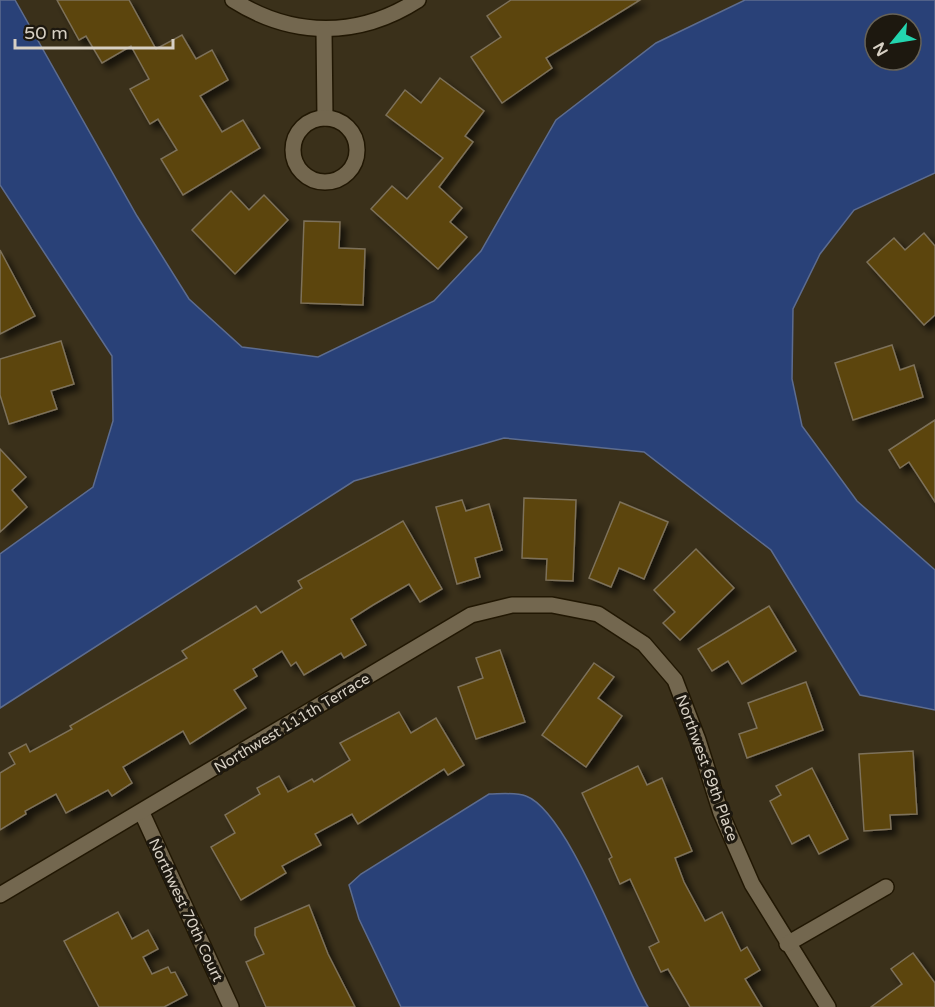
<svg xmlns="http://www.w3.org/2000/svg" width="935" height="1007" font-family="'Varela Round',sans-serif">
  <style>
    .water { fill: #294178; stroke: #5d6c8f; stroke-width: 1.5; fill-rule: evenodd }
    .building { fill: #5c4407; stroke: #7d715a; stroke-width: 1.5; filter: url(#shadow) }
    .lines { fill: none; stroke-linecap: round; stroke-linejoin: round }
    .minor-casing { stroke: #211703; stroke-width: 18 }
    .minor { stroke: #73674f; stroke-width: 15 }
    .labels { text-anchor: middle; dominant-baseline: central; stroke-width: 6; stroke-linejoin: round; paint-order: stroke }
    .street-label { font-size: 15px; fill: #d7d0c4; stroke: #1d180f }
  </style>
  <defs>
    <filter id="shadow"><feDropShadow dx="5.5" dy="5.5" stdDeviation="3" flood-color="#0009"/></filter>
  </defs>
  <rect width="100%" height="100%" fill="#3a301a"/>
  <g class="water">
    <path d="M0,0H15L137,216L189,299L242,347L318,357L434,301L481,251L556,120L656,43L745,0H935V173L854,210L820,254L793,309L792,379L802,426L857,501L935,570V710L860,695L771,550L644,452L504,438L354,481L0,708V554L93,487L113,421L112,356L0,185ZM875,24H911V60H875Z"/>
    <path d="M489,794C499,794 516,792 526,796C569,812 622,963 648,1007H401L359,919L349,885L361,874Z"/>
  </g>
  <g class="building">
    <path d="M57,0H129L156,49L182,35L196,59L212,50L228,80L200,96L222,132L243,120L260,148L183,195L161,159L177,150L158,119L150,124L130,89L149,79L131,46L102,63L86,36L79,40Z"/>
    <path d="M511,0H640L546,58L552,68L502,103L471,57L501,37L487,16Z"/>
    <path d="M440,78L484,111L465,136L473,142L439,187L462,208L450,222L467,237L438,269L371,209L392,186L407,199L443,158L386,115L405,90L421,103Z"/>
    <path d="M231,191L249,210L264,195L288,220L235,274L192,230Z"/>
    <path d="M304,221L340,222L339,248L365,249L363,305L301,303Z"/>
    <path d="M924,233L935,246V315L924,325L867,262L894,238L905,250Z"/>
    <path d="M0,250L35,316L0,334Z"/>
    <path d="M61,341L74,384L51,391L57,409L9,424L0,395V359Z"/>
    <path d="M892,345L900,370L914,365L923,397L853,420L835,363Z"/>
    <path d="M935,420V502L909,462L900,468L889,450Z"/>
    <path d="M0,449L26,477L12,490L27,507L0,532Z"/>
    <path d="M524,498L576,500L573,581L546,580L547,559L522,558Z"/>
    <path d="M462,500L466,511L489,504L502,550L475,558L480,577L457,584L436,507Z"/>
    <path d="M620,502L668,522L644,579L619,568L611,587L589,578Z"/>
    <path d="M403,521L442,589L420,602L409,584L373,605L351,619L366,645L344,658L341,653L304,675L296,662L291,666L282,651L253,669L257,676L234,690L246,708L190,744L183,731L123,767L132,783L112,796L108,790L66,813L56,794L25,811L26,814L0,830V773L15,764L9,753L26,744L30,752L72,729L70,726L187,658L182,651L256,606L261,613L302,588L298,581Z"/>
    <path d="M696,549L734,588L680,640L663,623L675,612L654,590Z"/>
    <path d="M769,606L796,651L742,684L728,661L712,671L698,649Z"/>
    <path d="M500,650L525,722L476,739L458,687L483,678L476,658Z"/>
    <path d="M594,663L614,677L598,698L622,716L586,767L542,735Z"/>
    <path d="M806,682L823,730L747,758L739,734L757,728L748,703Z"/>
    <path d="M399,712L411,733L436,718L464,765L448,775L444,769L358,824L352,814L315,834L321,845L282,866L286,873L241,900L211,847L235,833L225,815L260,794L257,788L279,776L288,792L312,779L314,782L350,760L340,743Z"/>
    <path d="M913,751L917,814L890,815L891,829L864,831L859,754Z"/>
    <path d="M638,766L647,785L662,778L692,851L675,858L684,882L705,921L722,912L741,951L747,947L760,970L745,979L762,1007H690L668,969L661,972L649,947L659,942L630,879L620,884L609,859L612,857L582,793Z"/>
    <path d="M812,768L848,839L819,854L809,835L792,844L770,801L781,795L776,786Z"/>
    <path d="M309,905L328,954L355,1007H266L246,962L264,954L255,935V928Z"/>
    <path d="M118,912L132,939L148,930L158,949L143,957L152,974L168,967L171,973L175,972L187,995L164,1007H99L64,941Z"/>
    <path d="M913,953L935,983V1007H871L902,984L891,969Z"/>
  </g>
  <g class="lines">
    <g class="minor-casing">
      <g id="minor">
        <path d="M233,0C293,38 359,38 418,0"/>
        <path d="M324,31L325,118"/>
        <circle cx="325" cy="150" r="32"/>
        <path d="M142,813L231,1007"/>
        <path d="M0,895L471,615L512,605H552L598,614L644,644L675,680L698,740L721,813L752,884L828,1007"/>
        <path d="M787,944L886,887"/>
      </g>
    </g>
    <use href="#minor" class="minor"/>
  </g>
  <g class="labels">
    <g class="street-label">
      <text transform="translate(292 723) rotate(-31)">Northwest 111th Terrace</text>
      <text transform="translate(707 768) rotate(70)">Northwest 69th Place</text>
      <text transform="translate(186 910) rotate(65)">Northwest 70th Court</text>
    </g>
  </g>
  <g transform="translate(893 42) rotate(240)"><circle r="28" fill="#1d180f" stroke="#676257" stroke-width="1.5"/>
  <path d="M0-4.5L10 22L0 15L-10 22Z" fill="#23d5af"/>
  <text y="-9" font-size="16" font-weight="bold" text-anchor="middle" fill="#d7d0c4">N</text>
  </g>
  <path d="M15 39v9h158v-9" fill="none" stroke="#d7d0c4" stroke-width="3"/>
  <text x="24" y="39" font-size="18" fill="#d7d0c4" stroke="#1d180f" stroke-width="4.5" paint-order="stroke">50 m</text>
</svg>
